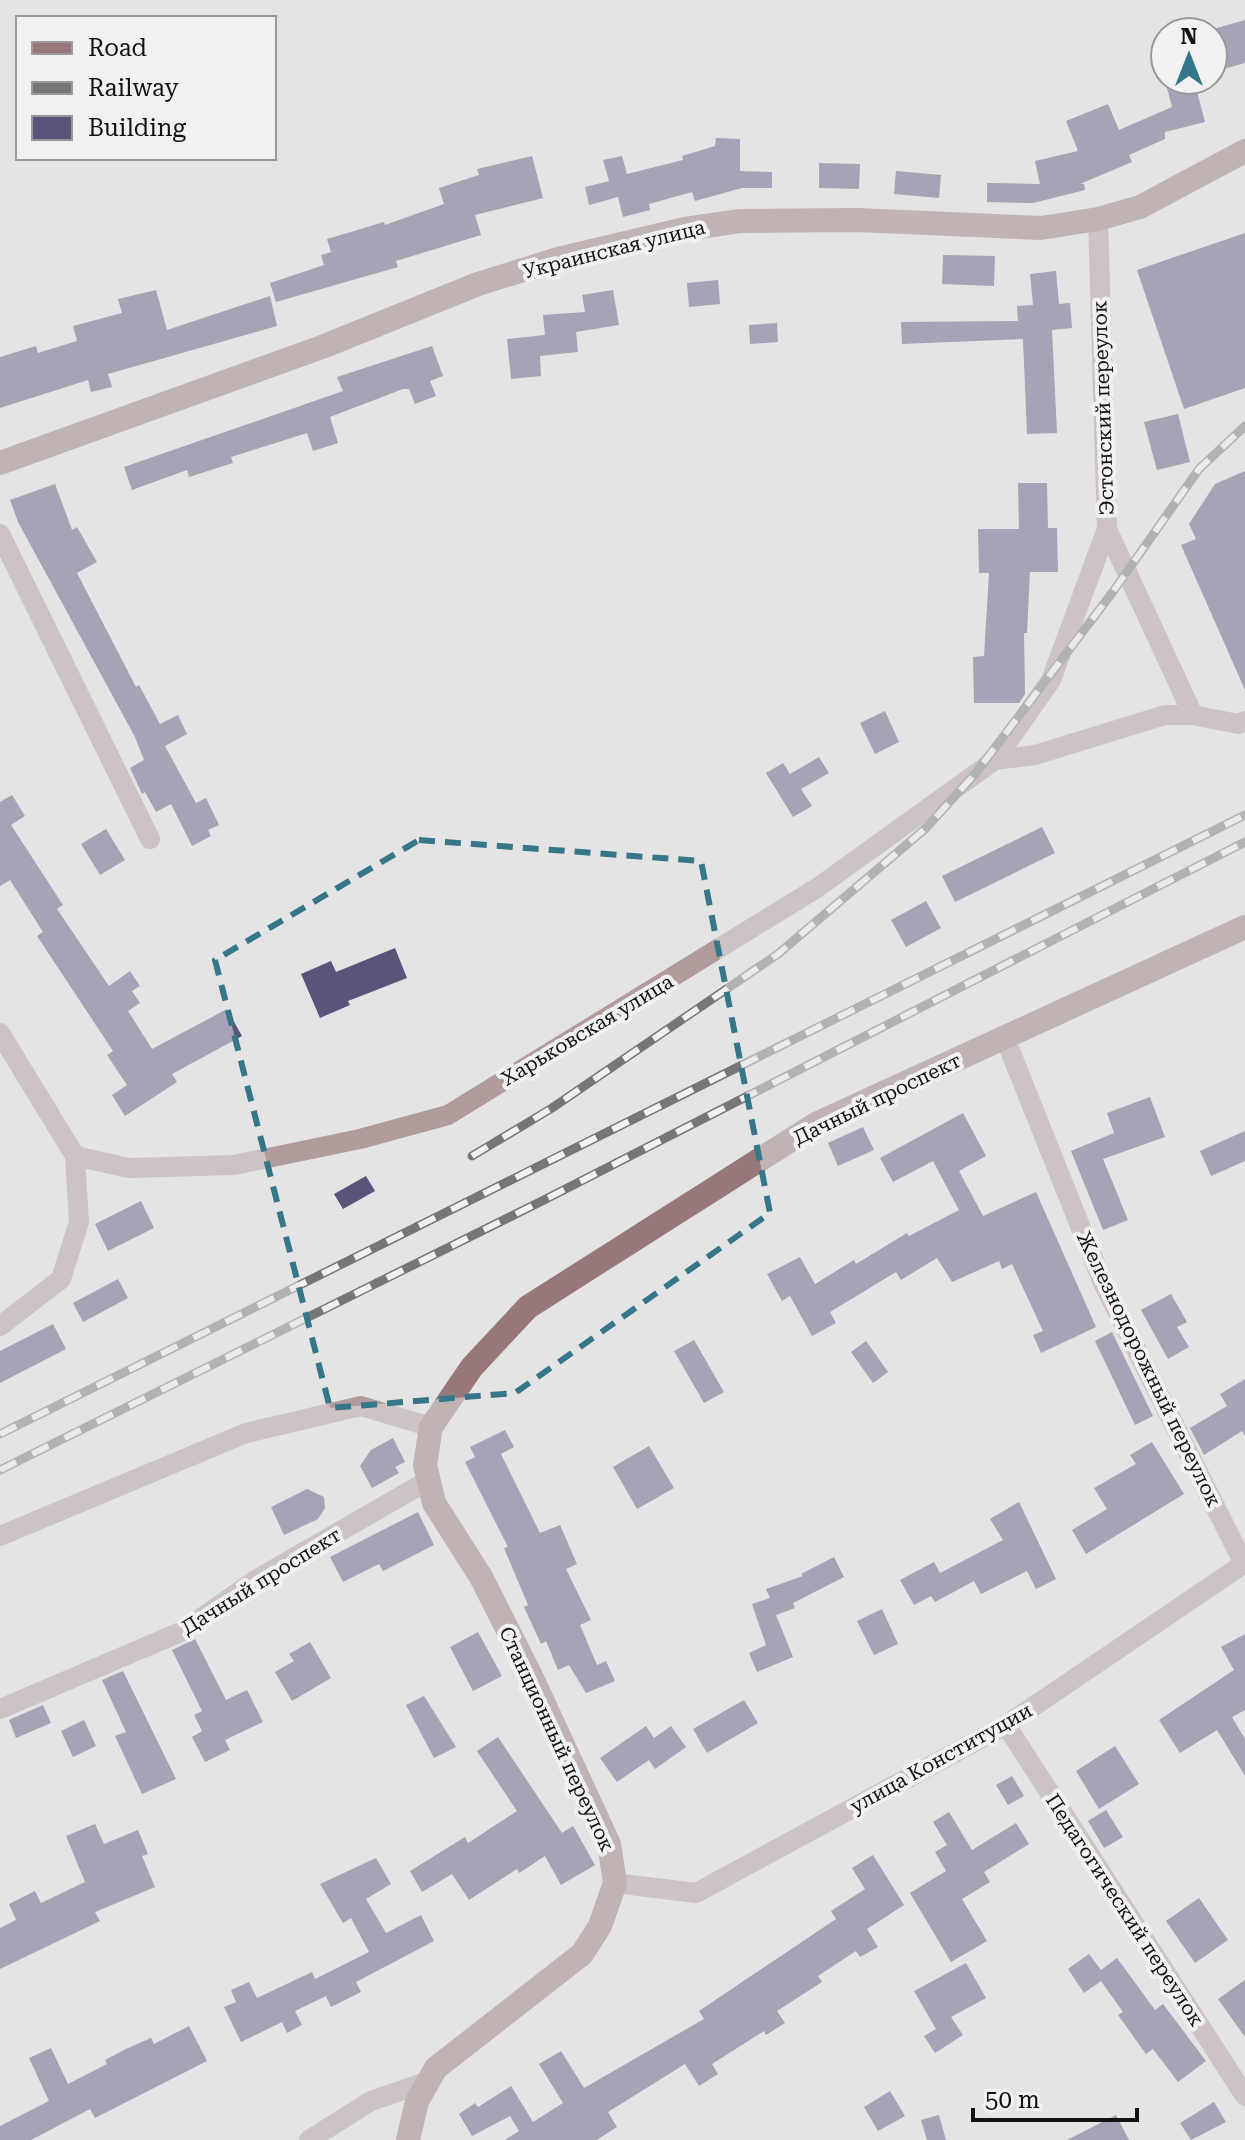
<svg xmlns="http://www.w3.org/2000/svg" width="1245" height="2140" font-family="'Roboto Serif',serif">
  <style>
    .building { fill: #59547a }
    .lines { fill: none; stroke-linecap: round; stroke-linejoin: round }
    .street { stroke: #b29b9b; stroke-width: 20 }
    .secondary { stroke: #987778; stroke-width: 24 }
    .rail-casing { stroke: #767677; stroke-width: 9 }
    .rail { stroke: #f1f1f3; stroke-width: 6; stroke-dasharray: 18; stroke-linecap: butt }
    .marked { fill: none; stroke: #357689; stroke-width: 6; stroke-dasharray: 16 10; stroke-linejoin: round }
    .labels { text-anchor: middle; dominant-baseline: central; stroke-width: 8; stroke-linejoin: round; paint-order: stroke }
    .street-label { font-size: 20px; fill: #121213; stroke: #f1f1f3 }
  </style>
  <rect width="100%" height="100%" fill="#e4e4e5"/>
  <g class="building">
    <path d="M1245,20V63L1213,72V29Z"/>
    <path d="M1165,80H1194L1205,122L1165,132V139L1129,155L1132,162L1080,184H1084L1085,190L1033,203L987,202V183L1040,184L1035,161L1078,151L1066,121L1108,104L1119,130L1172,107Z"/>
    <path d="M716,138L740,139V171L772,172V188H742L695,201L692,192L649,204L650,210L623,217L618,197L589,205L585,187L609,181L603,160L622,156L627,174L683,160L682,156L715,146Z"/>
    <path d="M532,156L543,198L475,215L481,235L396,261L398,267L276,302L270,283L324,265L321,255L331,252L327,239L384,222L385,225L444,204L439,188L479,175L477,169Z"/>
    <path d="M819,163L860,164L859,189L819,188Z"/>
    <path d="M896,171L941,175L939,198L894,194Z"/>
    <path d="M1245,233V388L1184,409L1137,270Z"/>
    <path d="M943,255L995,256L994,286L942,284Z"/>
    <path d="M1056,271L1059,304L1070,303L1072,328L1052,330L1057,433L1027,434L1023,339L902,344L901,322L1018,321L1017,306L1033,305L1030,274Z"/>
    <path d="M718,280L720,304L689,307L687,283Z"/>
    <path d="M156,290L167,330L270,296L277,326L108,374L112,387L91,392L88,380L0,408V357L36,346L38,353L77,341L73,326L122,313L118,299Z"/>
    <path d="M613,290L619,325L576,332L578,352L540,356L541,376L511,379L507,339L545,335L543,315L585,312L582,295Z"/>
    <path d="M777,323L778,342L750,344L749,325Z"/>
    <path d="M432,346L443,376L430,381L436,396L415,404L409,389H403L330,417L338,443L313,451L307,433L231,457L233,463L189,477L187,470L132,490L124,467L343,391L337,377Z"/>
    <path d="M1178,414L1190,462L1157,470L1144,422Z"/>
    <path d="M1245,471V690L1181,545L1196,539L1189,524L1215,484Z"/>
    <path d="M1018,483H1047L1048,528H1057L1058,572H1030L1027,633H1024L1025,694L1019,703H974L973,657L984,656L989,573H979L978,529H1019Z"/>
    <path d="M55,484L72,530L77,527L97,562L77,573L136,687L139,685L160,724L178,715L187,734L165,746L196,803L206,798L219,825L208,830L211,836L192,846L171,804L156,812L145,792L142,794L130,768L144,760L135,737L18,522L10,500Z"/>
    <path d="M885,711L899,742L875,754L860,723Z"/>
    <path d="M819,757L829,773L801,789L812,806L793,817L766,773L783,763L790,774Z"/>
    <path d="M12,795L25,816L11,825L63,905L57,909L109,986L130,971L140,986L132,991L140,1003L128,1011L152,1049L227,1009L242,1036L172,1074L177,1082L125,1116L112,1095L127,1085L107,1055L113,1051L37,936L43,932L10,880L0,886V802Z"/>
    <path d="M1042,827L1055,853L955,902L942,876Z"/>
    <path d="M106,829L125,860L100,875L81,844Z"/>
    <path d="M926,901L941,928L906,947L891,920Z"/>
    <path d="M395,948L407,978L348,1001L350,1005L320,1018L301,974L331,961L336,972Z"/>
    <path d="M1150,1097L1165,1137L1103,1159L1128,1220L1103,1230L1071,1151L1114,1133L1107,1113Z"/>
    <path d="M963,1113L986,1156L959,1171L983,1216L1036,1192L1096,1327L1041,1353L1033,1335L1043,1331L1012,1264L1002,1269L999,1261L952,1282L937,1258L901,1280L896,1272L830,1312L836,1323L812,1336L790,1296L782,1301L767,1274L800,1257L815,1284L854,1260L856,1264L907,1233L909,1236L959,1210L933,1161L893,1182L880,1158Z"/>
    <path d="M863,1127L874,1150L838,1166L828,1143Z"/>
    <path d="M1245,1131V1161L1211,1176L1200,1151Z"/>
    <path d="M366,1176L375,1191L343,1209L334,1194Z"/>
    <path d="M141,1201L154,1228L108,1251L95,1224Z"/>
    <path d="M118,1279L128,1298L83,1322L73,1303Z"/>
    <path d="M1171,1294L1187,1322L1177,1327L1189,1347L1168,1359L1141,1310Z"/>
    <path d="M53,1324L66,1349L0,1383V1351Z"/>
    <path d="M1112,1332L1153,1416L1135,1425L1095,1341Z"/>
    <path d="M694,1340L724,1392L704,1403L674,1351Z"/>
    <path d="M866,1341L888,1372L873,1383L851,1352Z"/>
    <path d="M1245,1379V1436L1242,1431L1204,1455L1190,1428L1227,1406L1220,1394Z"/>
    <path d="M505,1430L514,1447L501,1454L540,1533L560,1525L577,1564L566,1569L591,1620L580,1625L597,1665L606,1661L615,1681L586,1693L569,1665L558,1670L546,1641L541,1644L524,1607L528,1605L504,1548L508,1547L465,1462L475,1457L470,1447Z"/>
    <path d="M393,1438L405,1462L395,1467L399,1473L372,1488L360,1466L371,1450Z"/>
    <path d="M1152,1442L1184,1494L1086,1554L1072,1530L1107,1509L1094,1488L1136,1464L1130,1455Z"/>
    <path d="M649,1446L674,1488L637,1509L613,1467Z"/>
    <path d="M307,1489L324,1497L325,1508L318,1519L284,1535L271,1507Z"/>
    <path d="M1019,1502L1056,1579L1036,1589L1027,1571L981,1594L974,1581L935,1602L931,1596L914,1605L900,1580L934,1562L940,1573L1003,1540L990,1519Z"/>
    <path d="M418,1512L434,1545L383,1571L379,1564L343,1582L330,1557Z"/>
    <path d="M834,1557L844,1577L793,1603L795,1608L776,1615L793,1657L757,1672L749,1653L766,1645L752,1604L770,1598L766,1589L803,1576L801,1574Z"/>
    <path d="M882,1609L898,1644L874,1655L857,1621Z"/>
    <path d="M478,1632L502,1676L473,1691L450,1647Z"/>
    <path d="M1245,1634V1710L1232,1717L1245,1739V1776L1217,1730L1180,1753L1159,1720L1234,1670L1221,1647Z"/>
    <path d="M195,1639L226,1700L247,1690L263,1722L225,1740L230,1750L205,1762L192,1737L202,1731L194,1715L202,1711L172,1650Z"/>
    <path d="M310,1642L331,1678L292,1701L275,1672L294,1661L289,1654Z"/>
    <path d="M123,1671L176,1779L142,1794L115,1736L126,1732L102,1680Z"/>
    <path d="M424,1696L456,1747L434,1758L406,1705Z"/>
    <path d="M744,1700L758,1723L707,1753L693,1729Z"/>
    <path d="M43,1705L51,1723L16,1738L9,1720Z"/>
    <path d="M84,1720L96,1746L73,1757L61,1731Z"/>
    <path d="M646,1726L654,1738L671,1726L686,1747L655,1769L649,1760L617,1782L600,1758Z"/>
    <path d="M498,1737L562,1833L573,1826L595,1865L561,1885L545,1856L519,1873L517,1869L469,1900L452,1874L422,1892L410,1871L465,1837L468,1843L517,1811L477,1751Z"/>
    <path d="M1115,1746L1139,1784L1099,1809L1076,1771Z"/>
    <path d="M1012,1776L1024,1796L1008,1805L996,1785Z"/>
    <path d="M1106,1810L1123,1837L1104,1848L1088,1821Z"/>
    <path d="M949,1812L972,1850L1016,1823L1029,1844L984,1872L990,1882L962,1899L987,1941L951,1962L910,1893L946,1871L935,1852L947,1845L933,1822Z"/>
    <path d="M95,1824L104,1844L138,1830L148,1854L142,1856L155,1887L95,1912L100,1921L0,1969V1928L16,1920L9,1904L35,1891L41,1903L85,1882L66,1836Z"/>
    <path d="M873,1855L904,1905L867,1929L878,1947L860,1957L856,1951L818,1976L822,1982L777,2011L785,2023L766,2035L764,2031L712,2064L718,2074L699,2086L685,2064L608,2112L617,2127L597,2140H505L519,2131L510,2116L472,2136L459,2114L475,2103L478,2107L511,2086L533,2122L563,2103L539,2064L561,2051L584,2088L704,2019L699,2011L836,1919L831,1911L865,1889L852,1868Z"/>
    <path d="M376,1858L391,1884L366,1899L386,1933L421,1915L434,1941L356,1982L361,1992L331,2007L326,1996L295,2011L302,2025L287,2033L282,2022L241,2042L224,2007L236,2002L231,1990L249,1982L257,1998L312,1972L315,1979L369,1952L351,1918L343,1923L320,1884Z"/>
    <path d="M1199,1898L1228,1940L1195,1963L1166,1921Z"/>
    <path d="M1089,1954L1101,1970L1117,1958L1155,2010L1163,2004L1206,2061L1178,2082L1153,2049L1146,2054L1118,2015L1123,2012L1101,1981L1084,1993L1068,1969Z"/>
    <path d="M966,1963L986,1998L951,2017L963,2035L935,2053L924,2036L936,2029L914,1991Z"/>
    <path d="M1245,1980V2037L1218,1999Z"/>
    <path d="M189,2026L207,2061L95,2118L90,2109L31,2140H0V2126L49,2101L29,2058L51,2048L68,2084L107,2064L105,2060L128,2048L151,2038L154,2044Z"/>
    <path d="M890,2091L905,2116L878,2131L864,2107Z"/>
    <path d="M1214,2102L1226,2122L1191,2140L1180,2123Z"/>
    <path d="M939,2115L946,2140H927L921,2120Z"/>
    <path d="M1116,2115L1129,2140H1067Z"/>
  </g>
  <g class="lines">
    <g class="street">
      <path d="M1107,529L1193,715"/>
      <path d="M0,534L150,839"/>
      <path d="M995,760L1051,680L1107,529L1098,219"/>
      <path d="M0,1033L75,1156L79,1222L61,1279L0,1326"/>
      <path d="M1005,1038L1103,1283L1244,1564"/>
      <path d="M75,1156L129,1168L234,1165L360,1139L448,1115L817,888L995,760L1035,755L1165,715H1193L1238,724L1245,721"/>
      <path d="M0,1536L246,1433L361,1406L431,1427"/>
      <path d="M0,1709L183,1631L257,1579L429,1480"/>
      <path d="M1006,1725L1245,2096"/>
      <path d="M615,1883L696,1893L1006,1725L1245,1563"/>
      <path d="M309,2140L371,2101L426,2082"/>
    </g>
    <g class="secondary">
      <path d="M0,463L322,347L478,284L558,259L685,229L740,221L858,220L1041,228L1098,219L1140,207L1245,151"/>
      <path d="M408,2140L417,2101L436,2068L582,1954L600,1926L615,1883L609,1844L532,1678L481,1577L434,1503L425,1465L431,1427L472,1367L528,1307L816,1124L1245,927"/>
    </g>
    <g class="rail-casing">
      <g id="rail">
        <path d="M472,1156L552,1108L778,954L926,828L975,774L1112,593L1199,469L1245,426"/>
        <path d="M0,1434L1245,815"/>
        <path d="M0,1470L542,1201L1245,842"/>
      </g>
    </g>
    <use href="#rail" class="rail"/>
  </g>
  <path d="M0 0H1245V2140H0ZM419,840L701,861L770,1213L515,1393L330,1408L215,960Z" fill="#e4e4e5" fill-opacity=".55" fill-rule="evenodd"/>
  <path class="marked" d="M419,840L701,861L770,1213L515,1393L330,1408L215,960Z"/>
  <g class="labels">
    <g class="street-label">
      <text transform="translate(614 249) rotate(-14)">Украинская улица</text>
      <text transform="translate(1103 408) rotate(-92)">Эстонский переулок</text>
      <text transform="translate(587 1030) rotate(-31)">Харьковская улица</text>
      <text transform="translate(877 1099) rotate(-26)">Дачный проспект</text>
      <text transform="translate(1149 1369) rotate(64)">Железнодорожный переулок</text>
      <text transform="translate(261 1581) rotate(-32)">Дачный проспект</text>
      <text transform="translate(557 1739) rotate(65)">Станционный переулок</text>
      <text transform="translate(941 1758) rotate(-29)">улица Конституции</text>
      <text transform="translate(1125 1910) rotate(57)">Педагогический переулок</text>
    </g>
  </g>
  <rect x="16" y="16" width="260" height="144" fill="#f1f1f3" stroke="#989899" stroke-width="2"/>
  <rect x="32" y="42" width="40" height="12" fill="#987778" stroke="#989899" stroke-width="2"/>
  <text x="88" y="56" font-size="24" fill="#121213">Road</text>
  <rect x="32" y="82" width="40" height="12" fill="#767677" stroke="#989899" stroke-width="2"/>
  <text x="88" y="96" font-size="24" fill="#121213">Railway</text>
  <rect x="32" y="116" width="40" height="24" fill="#59547a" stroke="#989899" stroke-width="2"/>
  <text x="88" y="136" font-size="24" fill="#121213">Building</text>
  <g transform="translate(1189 56)"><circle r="38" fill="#f1f1f3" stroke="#989899" stroke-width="2"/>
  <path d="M0-6L14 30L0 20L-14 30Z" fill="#357689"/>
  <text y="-12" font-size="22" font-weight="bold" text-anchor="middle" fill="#121213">N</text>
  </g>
  <path d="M973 2108v12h164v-12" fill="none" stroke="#121213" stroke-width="4"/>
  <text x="985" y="2108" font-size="24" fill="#121213" stroke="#f1f1f3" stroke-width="6" paint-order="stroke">50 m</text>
</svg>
